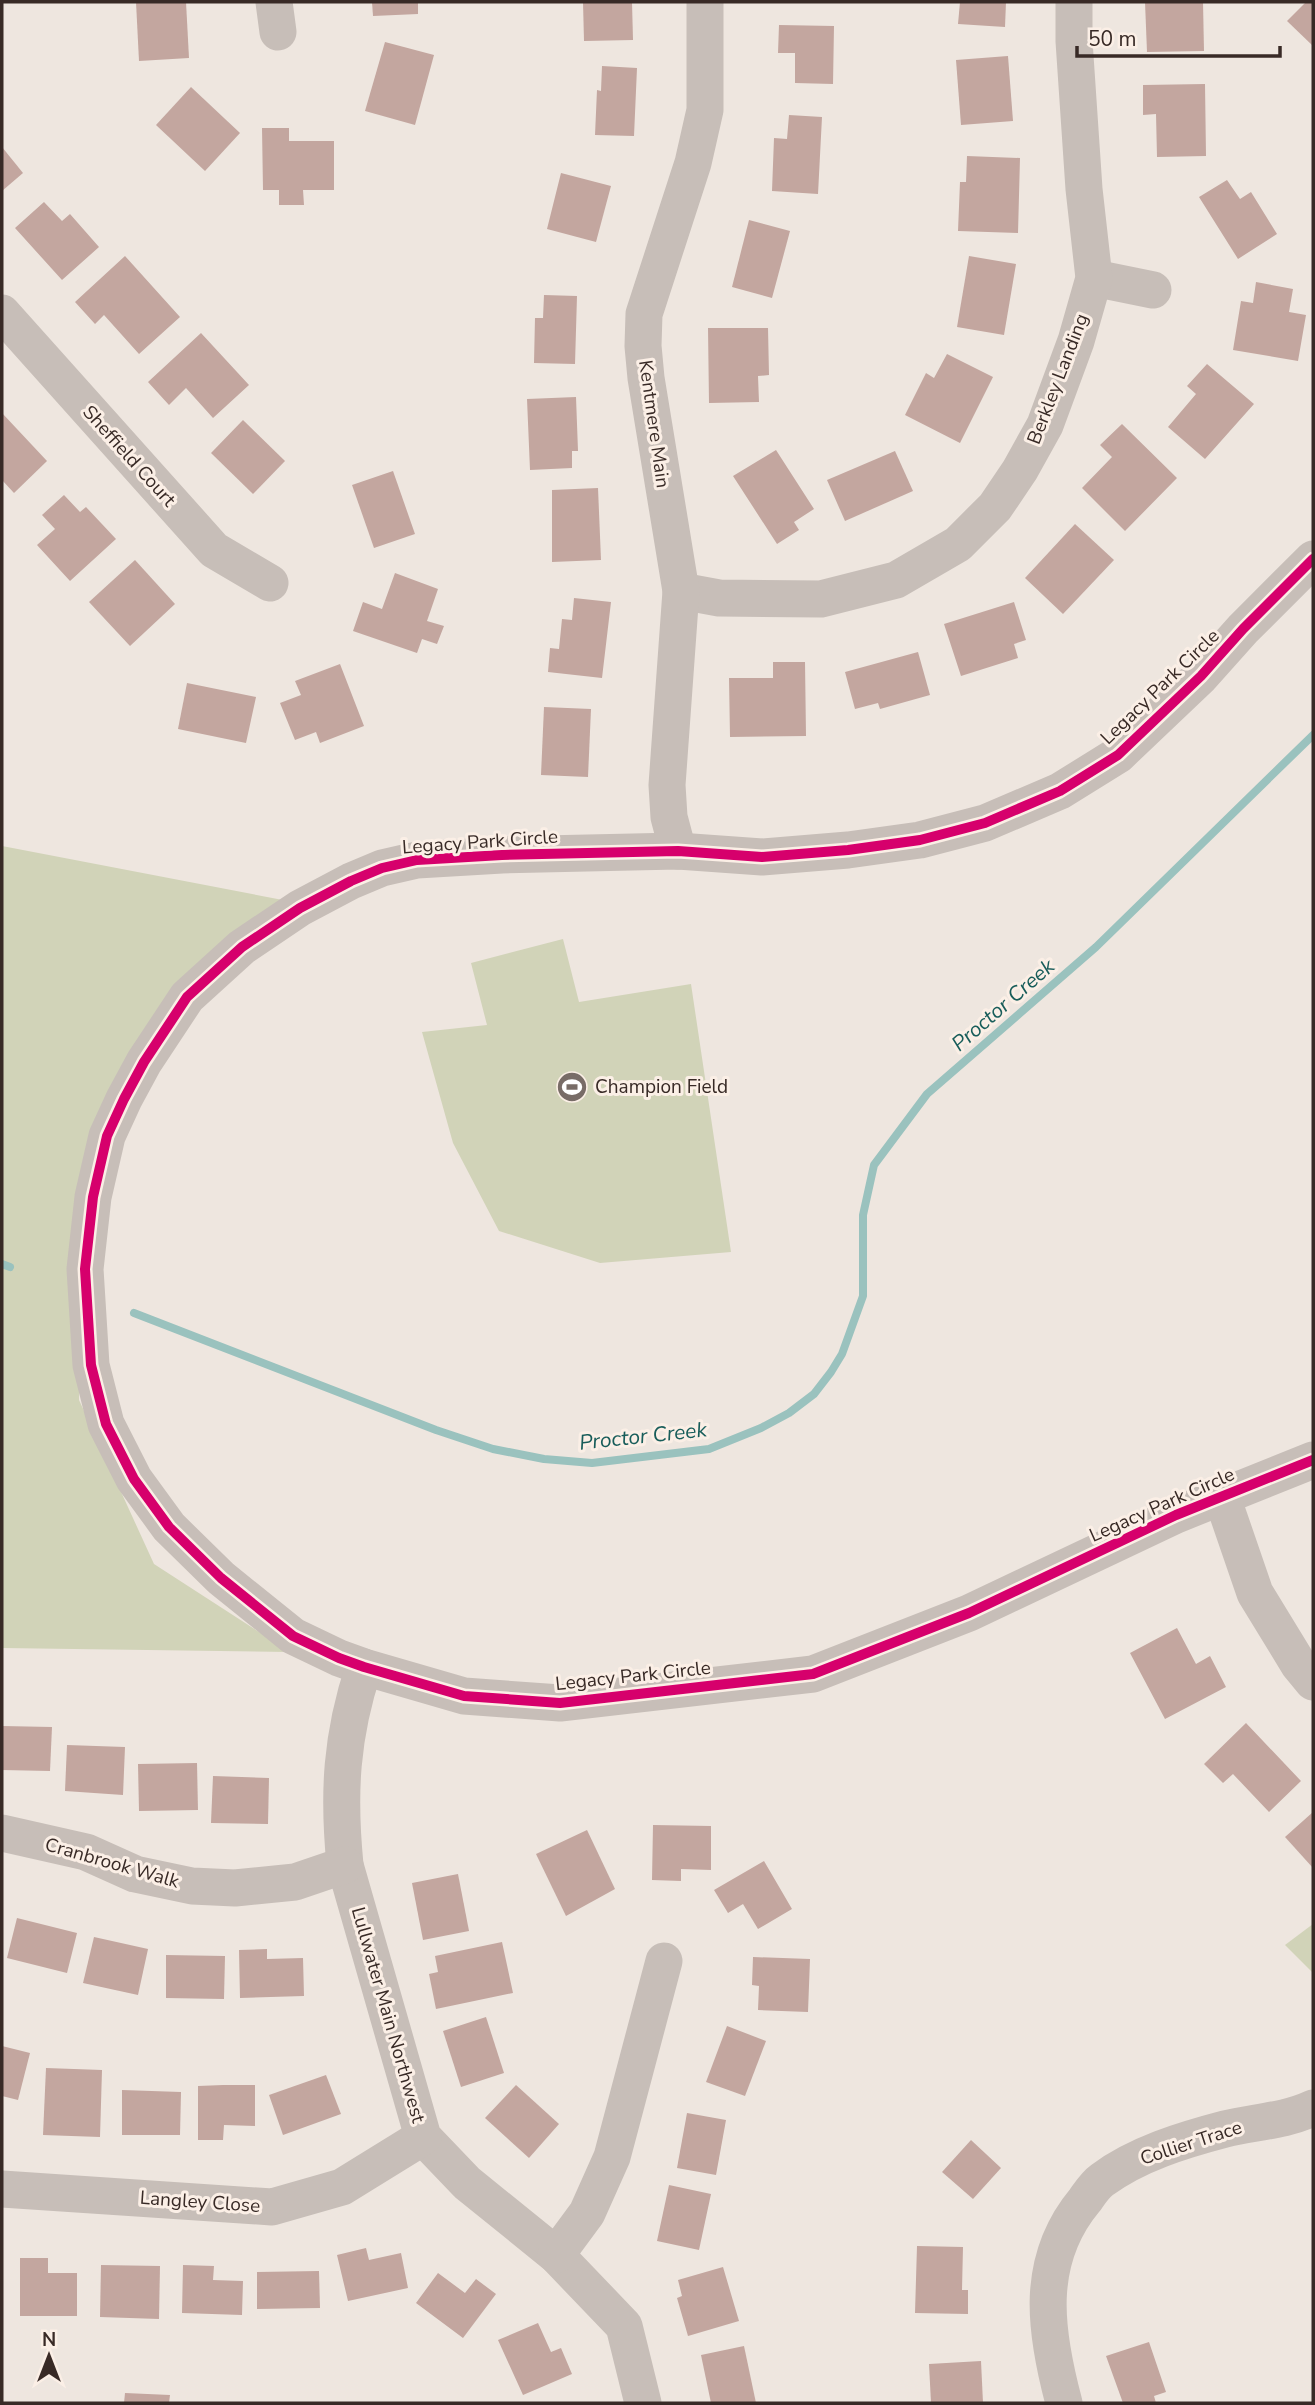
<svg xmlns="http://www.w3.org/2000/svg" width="1315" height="2405" font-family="'Nunito Sans',sans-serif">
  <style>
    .green { fill: #d1d3b8 }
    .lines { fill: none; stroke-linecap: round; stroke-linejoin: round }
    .stream { stroke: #9ac2be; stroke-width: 8 }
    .building { fill: #c3a69f }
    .minor { stroke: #c7beb8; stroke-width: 37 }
    .cycleway-casing { stroke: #fbefe6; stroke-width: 15 }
    .cycleway { stroke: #d6006c; stroke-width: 10 }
    .labels { text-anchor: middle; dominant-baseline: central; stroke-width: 6; stroke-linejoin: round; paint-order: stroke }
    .street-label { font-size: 19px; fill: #382a26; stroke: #fbefe6 }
    .poi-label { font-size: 19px; fill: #382a26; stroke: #fbefe6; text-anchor: start }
    .water-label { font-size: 21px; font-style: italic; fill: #185d5a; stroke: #fbefe6 }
  </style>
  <rect width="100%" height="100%" fill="#eee6df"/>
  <g class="green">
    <path d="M2,846L314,906L194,975L79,1230V1400L154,1564L290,1652L2,1648Z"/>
    <path d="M563,939L579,1002L691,984L731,1252L600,1263L499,1231L453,1143L422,1032L487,1025L471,963Z"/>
    <path d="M1313,1924V1973L1285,1945Z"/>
  </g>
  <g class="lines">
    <g class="stream">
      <path d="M2,1264L10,1267"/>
      <path d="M134,1313L436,1430L493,1449L544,1459L592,1463L709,1449L761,1428L789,1413L814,1394L831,1372L842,1354L863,1296V1215L874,1165L927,1094L1096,947L1313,735"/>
    </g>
  </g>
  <g class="building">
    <path d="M136,2H186L189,58L139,61Z"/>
    <path d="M372,2H418V14L373,16Z"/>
    <path d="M583,2H632L633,40L584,41Z"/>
    <path d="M960,2H1006L1005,27L958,24Z"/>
    <path d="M1145,2H1203L1204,51L1147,52Z"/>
    <path d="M1306,2H1313V46L1287,21Z"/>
    <path d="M779,25L834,26L833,84L795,83V53H778Z"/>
    <path d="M385,42L434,55L415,125L365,111Z"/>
    <path d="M1008,56L1013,121L961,125L956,60Z"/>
    <path d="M602,66L637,68L634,136L595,135L597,90L601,91Z"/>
    <path d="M1205,84L1206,156L1157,157L1156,114L1143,115V85Z"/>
    <path d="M191,87L240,133L205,171L156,125Z"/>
    <path d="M789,115L822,117L818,194L772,191L774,138L787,139Z"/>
    <path d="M262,128H289V141H334V190H303L304,205H279V190H263Z"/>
    <path d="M2,147L23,173L2,191Z"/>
    <path d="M967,156L1020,158L1018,233L958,231L960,182H966Z"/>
    <path d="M561,173L611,186L596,242L547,229Z"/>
    <path d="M1227,180L1240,199L1251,192L1277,234L1238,259L1199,197Z"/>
    <path d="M44,202L62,221L70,214L99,247L62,280L15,228Z"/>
    <path d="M749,220L790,231L772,298L732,287Z"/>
    <path d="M125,256L180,317L139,354L104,315L95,324L75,302Z"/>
    <path d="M969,256L1016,264L1004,335L957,327Z"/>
    <path d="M1256,282L1293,289L1289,312L1306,315L1298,361L1233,350L1241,301L1253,303Z"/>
    <path d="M544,295L577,296L575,364L534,363L535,318H543Z"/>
    <path d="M708,328H768L769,375L758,376L759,402L709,403Z"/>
    <path d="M201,333L249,385L213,418L186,388L169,405L148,382Z"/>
    <path d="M947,354L993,377L960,443L905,415L926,373L934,378Z"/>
    <path d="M1207,364L1254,404L1205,459L1168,427L1196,394L1187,386Z"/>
    <path d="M576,397L578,451H572V468L530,470L527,399Z"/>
    <path d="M2,413L47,461L14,493L2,480Z"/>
    <path d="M243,420L285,461L253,494L211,453Z"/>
    <path d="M1122,424L1177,478L1125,531L1082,488L1112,457L1100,445Z"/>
    <path d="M776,450L814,509L794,522L799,530L777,544L733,476Z"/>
    <path d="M895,451L913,491L845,521L827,480Z"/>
    <path d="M393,471L415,534L374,548L352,485Z"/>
    <path d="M598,488L601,560L552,562V490Z"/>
    <path d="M64,495L80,512L86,507L116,539L70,581L37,545L55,529L42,515Z"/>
    <path d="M1075,524L1114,560L1063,614L1025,578Z"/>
    <path d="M135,560L175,604L130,646L89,602Z"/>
    <path d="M395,573L438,589L427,621L444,626L437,644L422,639L417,653L353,631L363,602L382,609Z"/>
    <path d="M574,598L611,602L602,678L548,672L550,648L559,649L562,619L572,620Z"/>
    <path d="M1014,602L1026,640L1014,644L1018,658L961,676L944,624Z"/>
    <path d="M918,652L930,695L880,709L878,703L855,709L845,672Z"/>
    <path d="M773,662H805L806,736L730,737L729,678H773Z"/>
    <path d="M340,664L364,726L320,743L316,732L295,740L280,703L301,695L295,681Z"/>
    <path d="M187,683L256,697L246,743L178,729Z"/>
    <path d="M544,707L591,709L588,777L541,775Z"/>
    <path d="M1177,1628L1196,1664L1210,1656L1226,1687L1165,1719L1130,1653Z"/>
    <path d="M1246,1723L1301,1781L1269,1812L1233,1774L1223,1783L1204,1764Z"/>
    <path d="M2,1726L52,1727L50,1771L2,1770Z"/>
    <path d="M67,1745L125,1747L123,1795L65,1791Z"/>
    <path d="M197,1763L198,1810L139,1811L138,1764Z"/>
    <path d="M213,1776L269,1778L268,1824L211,1823Z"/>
    <path d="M1313,1812V1868L1285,1837Z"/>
    <path d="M653,1825L711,1826V1870L681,1869V1881L652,1880Z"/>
    <path d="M587,1830L615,1889L566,1916L536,1854Z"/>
    <path d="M764,1861L792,1909L758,1929L743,1904L728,1913L714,1890Z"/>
    <path d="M458,1874L469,1931L423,1940L412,1883Z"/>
    <path d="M17,1918L77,1933L67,1973L7,1958Z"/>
    <path d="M94,1937L148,1949L138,1995L83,1983Z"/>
    <path d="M502,1942L513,1993L436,2009L429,1974L438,1972L435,1956Z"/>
    <path d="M267,1949V1959L303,1958L304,1996L240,1998L239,1950Z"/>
    <path d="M166,1955L225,1956L224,1999L166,1998Z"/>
    <path d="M753,1957L810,1959L808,2012L758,2010L759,1986L752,1985Z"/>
    <path d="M486,2017L504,2073L461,2087L443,2031Z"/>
    <path d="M727,2026L766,2041L745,2096L706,2082Z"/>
    <path d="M2,2046L30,2053L18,2100L2,2096Z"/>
    <path d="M46,2068L102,2070L100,2137L43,2135Z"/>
    <path d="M326,2075L341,2114L283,2135L269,2095Z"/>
    <path d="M223,2085H255V2126L224,2125L223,2140H198V2086Z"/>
    <path d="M516,2085L559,2124L529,2158L485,2118Z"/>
    <path d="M122,2090L181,2092L180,2135H122Z"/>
    <path d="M687,2113L726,2120L716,2175L677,2168Z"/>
    <path d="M971,2140L1001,2168L973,2199L942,2172Z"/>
    <path d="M669,2185L711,2194L699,2250L657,2241Z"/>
    <path d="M917,2246L963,2247L962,2290H968V2314L915,2313Z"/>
    <path d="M366,2248L369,2260L401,2253L408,2288L348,2301L337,2255Z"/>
    <path d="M20,2258H48V2273H77V2316H20Z"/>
    <path d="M101,2265L160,2266L159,2319L100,2317Z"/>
    <path d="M183,2265L214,2266L213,2280L243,2281L242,2315L182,2313Z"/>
    <path d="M723,2267L739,2321L688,2336L677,2298L682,2296L678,2280Z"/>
    <path d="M319,2271L320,2308L257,2309V2272Z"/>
    <path d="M438,2273L465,2293L476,2279L496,2294L463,2338L416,2303Z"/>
    <path d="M538,2323L551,2352L561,2348L572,2374L523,2395L498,2340Z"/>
    <path d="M1149,2342L1166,2392L1154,2396L1156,2403H1123L1106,2356Z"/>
    <path d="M744,2346L756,2403H711L701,2355Z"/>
    <path d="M981,2361L983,2403H931L929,2364Z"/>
    <path d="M125,2393L170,2395L169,2403H124Z"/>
  </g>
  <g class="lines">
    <g class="minor">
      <path d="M274,2L278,32"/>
      <path d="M1094,278L1153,290"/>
      <path d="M2,313L214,550L270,583"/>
      <path d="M1313,559L1243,629L1201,676L1118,755L1060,791L985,823L920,840L848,850L762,857L678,851L502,855L417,860L382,868L351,881L300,908L242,947L187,997L144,1062L124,1099L107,1136L93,1197L85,1269L91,1365L106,1424L134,1479L169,1527L221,1578L293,1636L339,1658L364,1667L464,1696L560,1703L813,1674L969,1613L1176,1515L1313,1460"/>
      <path d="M681,591L719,598L821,599L896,580L958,544L995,507L1020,470L1045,425L1076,341L1094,278L1084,189L1074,41V2"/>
      <path d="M678,851L669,817L667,785L681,591L646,378L643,346L644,314L693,163L705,110V2"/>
      <path d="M1222,1497L1255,1593L1299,1665L1313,1682"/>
      <path d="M364,1667C341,1736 338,1793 345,1865L423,2137L467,2183L556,2255L624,2326L643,2403"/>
      <path d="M2,1833L86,1852L135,1874L192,1886L235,1888L295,1882L345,1865"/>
      <path d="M2,2189L272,2207L342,2187L423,2137"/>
      <path d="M556,2255L587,2213L612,2157L664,1961"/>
      <path d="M1064,2403C1045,2332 1034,2261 1085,2200C1090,2193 1095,2185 1102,2180C1137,2154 1183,2140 1225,2129C1254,2122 1285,2121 1313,2108"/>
    </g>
    <g class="cycleway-casing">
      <path id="cycleway" d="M1313,559L1243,629L1201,676L1118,755L1060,791L985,823L920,840L848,850L762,857L678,851L502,855L417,860L382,868L351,881L300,908L242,947L187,997L144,1062L124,1099L107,1136L93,1197L85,1269L91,1365L106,1424L134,1479L169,1527L221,1578L293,1636L339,1658L364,1667L464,1696L560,1703L813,1674L969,1613L1176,1515L1313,1460"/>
    </g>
    <use href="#cycleway" class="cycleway"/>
  </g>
  <defs>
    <g id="stadium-disc" transform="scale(1.575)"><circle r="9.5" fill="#786c67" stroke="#fbefe6"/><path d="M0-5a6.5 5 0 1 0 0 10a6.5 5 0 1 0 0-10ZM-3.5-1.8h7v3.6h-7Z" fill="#fff"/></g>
  </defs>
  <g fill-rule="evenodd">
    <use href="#stadium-disc" x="572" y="1087"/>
  </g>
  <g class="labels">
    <g class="street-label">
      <text transform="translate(1058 379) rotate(-69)">Berkley Landing</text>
      <text transform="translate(654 424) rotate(82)">Kentmere Main</text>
      <text transform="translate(129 456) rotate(48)">Sheffield Court</text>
      <text transform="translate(1160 687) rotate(-44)">Legacy Park Circle</text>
      <text transform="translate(480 842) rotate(-4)">Legacy Park Circle</text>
      <text transform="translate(1162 1505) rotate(-24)">Legacy Park Circle</text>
      <text transform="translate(633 1676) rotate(-6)">Legacy Park Circle</text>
      <text transform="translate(112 1863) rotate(16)">Cranbrook Walk</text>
      <text transform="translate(388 2015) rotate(74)">Lullwater Main Northwest</text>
      <text transform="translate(1191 2143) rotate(-18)">Collier Trace</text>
      <text transform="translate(200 2202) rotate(4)">Langley Close</text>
    </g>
    <g class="poi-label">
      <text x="595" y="1087">Champion Field</text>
    </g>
    <g class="water-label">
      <text transform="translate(1003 1005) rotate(-41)">Proctor Creek</text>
      <text transform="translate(643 1436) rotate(-6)">Proctor Creek</text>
    </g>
  </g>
  <rect width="1315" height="2405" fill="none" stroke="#382a26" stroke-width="7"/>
  <g transform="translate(49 2356)" stroke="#fbefe6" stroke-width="5" paint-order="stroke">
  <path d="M0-5L12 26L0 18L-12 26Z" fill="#382a26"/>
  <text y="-10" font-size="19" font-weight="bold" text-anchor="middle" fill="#382a26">N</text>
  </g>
  <path d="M1077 46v10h203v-10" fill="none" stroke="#382a26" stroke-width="3.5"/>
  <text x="1088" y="46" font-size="21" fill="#382a26" stroke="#fbefe6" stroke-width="5" paint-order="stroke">50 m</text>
</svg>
